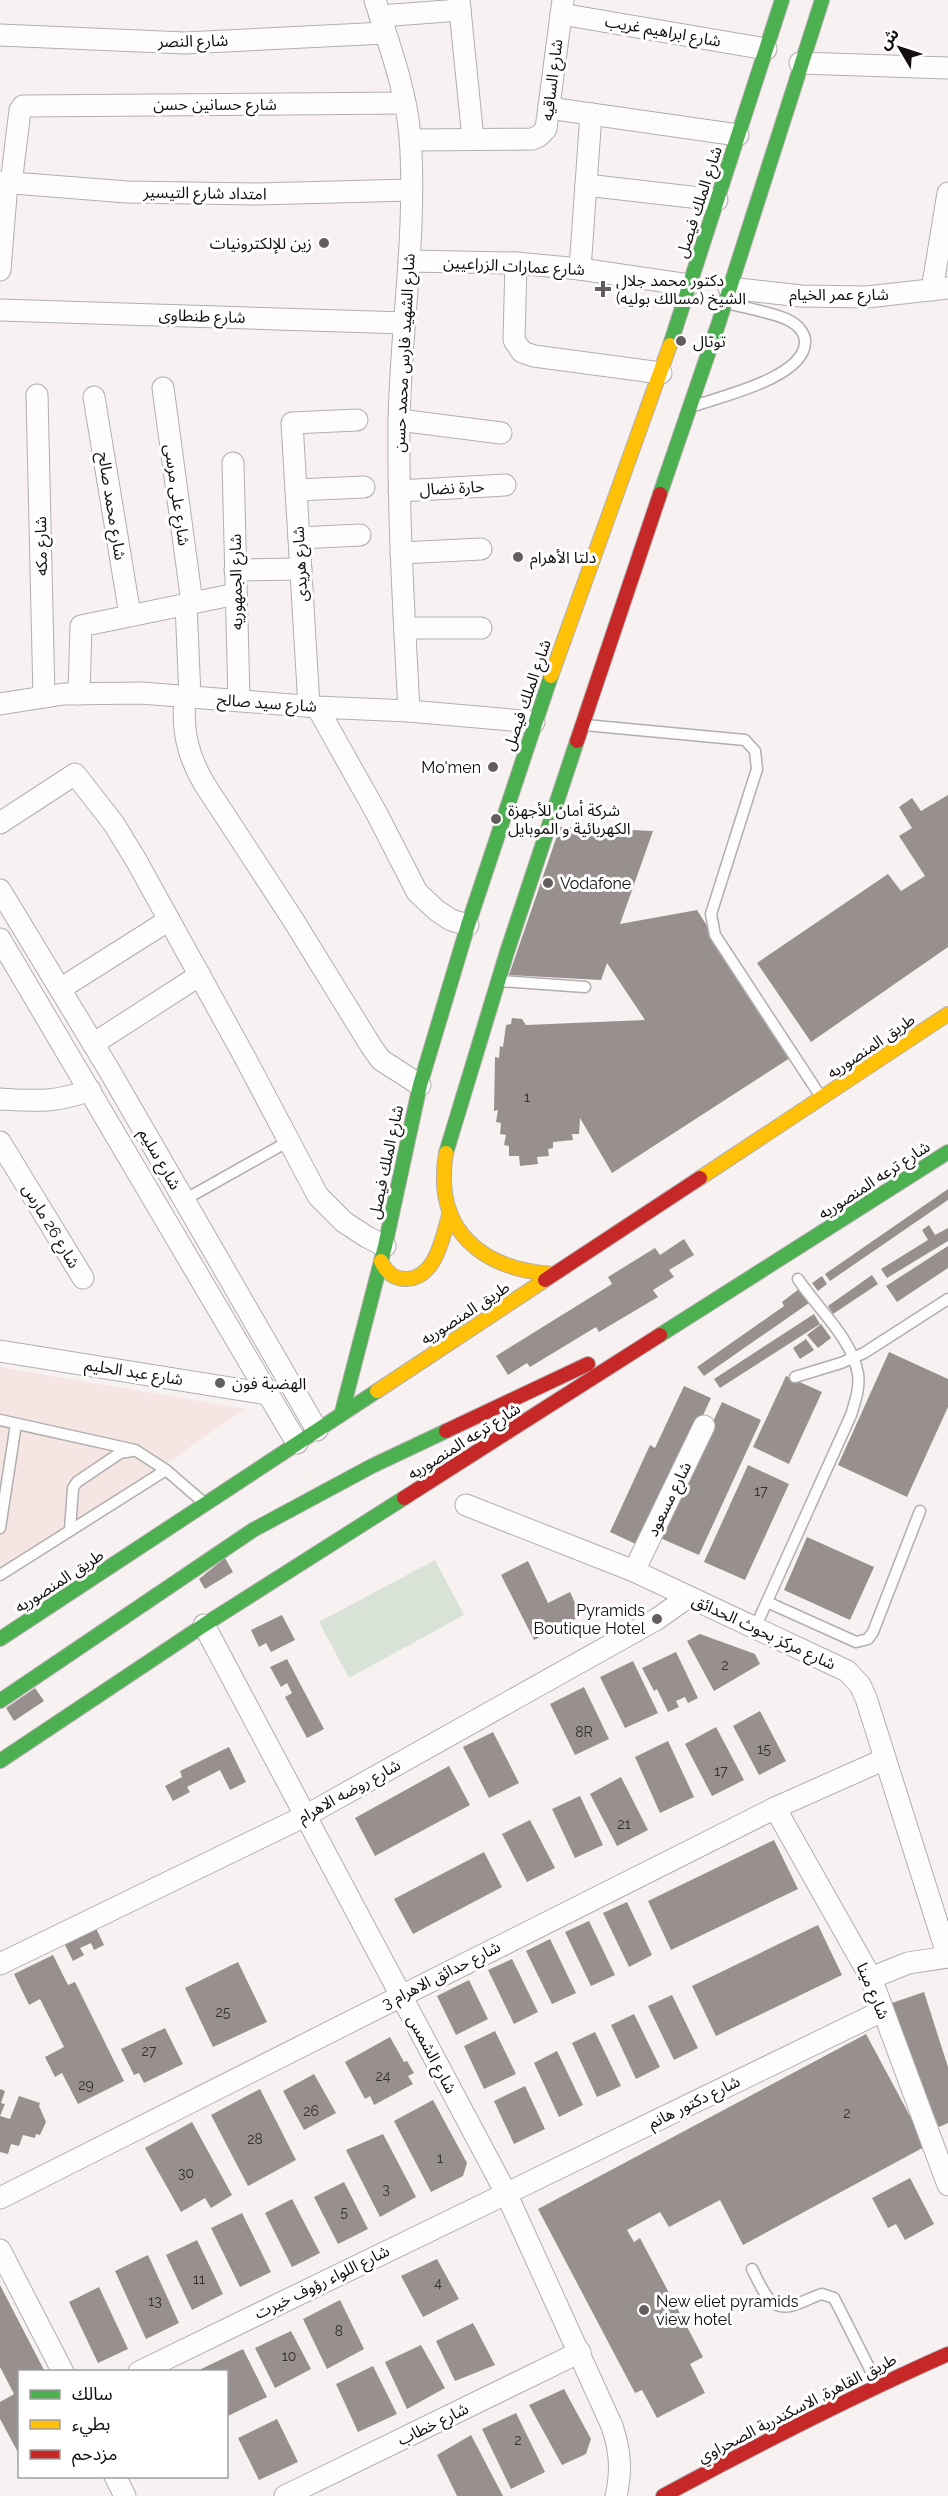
<svg xmlns="http://www.w3.org/2000/svg" width="948" height="2496" font-family="Raleway,'Noto Sans Arabic',sans-serif">
  <style>
    .industrial { fill: #f5e6e3 }
    .green { fill: #d9e2d6 }
    .building { fill: #98908f }
    .lines { fill: none; stroke-linecap: round; stroke-linejoin: round }
    .lane-casing { stroke: #b2aead; stroke-width: 13 }
    .street-casing { stroke: #b2aead; stroke-width: 23 }
    .fast-casing { stroke: #b2aead; stroke-width: 16 }
    .slow-casing { stroke: #b2aead; stroke-width: 16 }
    .jam-casing { stroke: #b2aead; stroke-width: 16 }
    .lane { stroke: #fefdfd; stroke-width: 10 }
    .street { stroke: #fefdfd; stroke-width: 21 }
    .fast { stroke: #4caf50; stroke-width: 14 }
    .slow { stroke: #ffc107; stroke-width: 14 }
    .jam { stroke: #c62828; stroke-width: 14 }
    .poi-dot { fill: #625e5d; stroke: #fff; stroke-width: 2 }
    .labels { text-anchor: middle; dominant-baseline: central; stroke-width: 6; stroke-linejoin: round; paint-order: stroke }
    .number-label { font-size: 14px; fill: #332e2e }
    .street-label { font-size: 16px; fill: #110e0d; stroke: #fff }
    .poi-label { font-size: 16px; fill: #110e0d; stroke: #fff; text-anchor: start }
  </style>
  <rect width="100%" height="100%" fill="#f7f2f1"/>
  <path class="industrial" d="M0,1367L245,1409L0,1578Z"/>
  <path class="green" d="M435,1560L464,1615L349,1678L319,1622Z"/>
  <g class="building">
    <path d="M948,795V947L811,1042L757,963L888,874L901,891L925,876L899,836L912,828L899,807L912,798L921,811Z"/>
    <path d="M560,827L653,831L620,924L697,910L790,1058L612,1173L580,1118L579,1134H572L573,1140L553,1142V1148L548,1149L549,1156L537,1157L538,1164L520,1166L519,1156H509V1146L504,1145L506,1135L500,1134L501,1123L496,1122L498,1110L494,1111L495,1057L499,1058L500,1046L503,1047L506,1025L511,1024L512,1018L522,1019L526,1025L645,1020L607,963L601,980L509,975Z"/>
    <path d="M948,1189V1200L830,1281L825,1274Z"/>
    <path d="M929,1225L935,1235L948,1228V1241L887,1278L881,1269L928,1240L922,1230Z"/>
    <path d="M684,1239L694,1255L669,1270L674,1277L653,1290L658,1297L599,1332L596,1327L530,1367L527,1363L508,1375L496,1356L612,1284L608,1277L655,1248L660,1255Z"/>
    <path d="M948,1246V1268L897,1302L886,1286Z"/>
    <path d="M872,1275L878,1284L833,1314L828,1306Z"/>
    <path d="M822,1276L827,1284L818,1291L812,1283Z"/>
    <path d="M799,1289L809,1303L704,1376L697,1367L784,1306L782,1302Z"/>
    <path d="M814,1314L820,1324L720,1388L714,1379Z"/>
    <path d="M821,1324L831,1338L818,1348L807,1335Z"/>
    <path d="M806,1339L814,1350L800,1359L793,1348Z"/>
    <path d="M889,1352L948,1379V1407L907,1497L838,1465Z"/>
    <path d="M786,1376L822,1392L789,1464L753,1447Z"/>
    <path d="M684,1386L711,1398L642,1547L610,1532L650,1445L655,1448Z"/>
    <path d="M722,1402L761,1420L699,1555L660,1538Z"/>
    <path d="M748,1465L789,1484L745,1580L704,1562Z"/>
    <path d="M807,1537L874,1567L850,1620L784,1590Z"/>
    <path d="M225,1558L233,1572L205,1589L199,1579Z"/>
    <path d="M528,1561L548,1603L570,1592L581,1616L534,1640L501,1575Z"/>
    <path d="M282,1615L295,1640L271,1652L266,1643L259,1647L251,1630Z"/>
    <path d="M700,1634L755,1654L760,1664L714,1691L687,1641Z"/>
    <path d="M676,1652L698,1698L688,1703L685,1697L676,1701L679,1707L668,1712L657,1689L654,1691L642,1668Z"/>
    <path d="M287,1659L324,1729L307,1738L285,1697L292,1693L287,1683L281,1687L270,1667Z"/>
    <path d="M633,1661L658,1713L625,1728L600,1677Z"/>
    <path d="M584,1687L609,1739L575,1755L550,1704Z"/>
    <path d="M35,1688L44,1701L14,1721L6,1708Z"/>
    <path d="M760,1711L786,1761L759,1775L733,1726Z"/>
    <path d="M716,1727L744,1780L712,1796L685,1744Z"/>
    <path d="M493,1732L519,1783L489,1798L463,1747Z"/>
    <path d="M668,1741L694,1797L660,1813L635,1757Z"/>
    <path d="M229,1747L246,1782L230,1790L220,1770L187,1787L190,1792L173,1801L165,1786L182,1777L180,1771Z"/>
    <path d="M449,1766L470,1805L375,1856L355,1818Z"/>
    <path d="M621,1777L648,1830L617,1846L590,1794Z"/>
    <path d="M580,1796L603,1845L575,1858L552,1809Z"/>
    <path d="M530,1820L555,1868L527,1882L502,1834Z"/>
    <path d="M774,1840L798,1889L671,1950L648,1901Z"/>
    <path d="M484,1852L502,1887L413,1934L394,1899Z"/>
    <path d="M627,1902L652,1955L629,1967L603,1913Z"/>
    <path d="M589,1921L615,1975L591,1986L565,1932Z"/>
    <path d="M818,1925L842,1975L716,2036L692,1986Z"/>
    <path d="M95,1926L104,1945L94,1950L91,1943L80,1948L84,1955L73,1961L63,1941Z"/>
    <path d="M550,1939L576,1993L552,2004L526,1951Z"/>
    <path d="M53,1955L68,1985L75,1982L124,2081L78,2104L62,2073L55,2077L45,2057L64,2047L40,1999L29,2005L14,1974Z"/>
    <path d="M512,1959L538,2012L514,2024L488,1970Z"/>
    <path d="M238,1962L267,2022L213,2047L185,1988Z"/>
    <path d="M469,1980L488,2019L456,2035L437,1996Z"/>
    <path d="M924,1992L948,2067V2123L939,2127L886,2005Z"/>
    <path d="M672,1995L698,2048L674,2060L648,2006Z"/>
    <path d="M634,2014L660,2067L636,2079L611,2025Z"/>
    <path d="M165,2028L183,2064L144,2083L139,2073L134,2075L121,2049Z"/>
    <path d="M495,2031L516,2074L484,2089L464,2046Z"/>
    <path d="M595,2032L621,2086L597,2097L572,2043Z"/>
    <path d="M866,2034L926,2146L743,2245L720,2200L669,2227L660,2212L627,2230L634,2242L640,2238L703,2357L690,2364L705,2393L657,2418L642,2390L635,2393L538,2209Z"/>
    <path d="M390,2037L404,2062L407,2061L414,2073L408,2076L413,2084L374,2105L370,2096L365,2099L345,2062Z"/>
    <path d="M557,2051L583,2105L559,2117L534,2063Z"/>
    <path d="M314,2074L336,2113L304,2130L283,2091Z"/>
    <path d="M525,2086L545,2129L514,2144L494,2101Z"/>
    <path d="M0,2089L5,2091L1,2103L5,2104L0,2116Z"/>
    <path d="M260,2089L296,2160L248,2186L211,2115Z"/>
    <path d="M19,2096L40,2103L39,2106L46,2122L40,2135L36,2134L35,2138L23,2135L19,2146L11,2144L8,2154L0,2152V2116L10,2119Z"/>
    <path d="M433,2100L467,2163L463,2176L431,2192L394,2121Z"/>
    <path d="M192,2122L232,2195L211,2208L205,2198L181,2212L145,2148Z"/>
    <path d="M383,2134L416,2197L380,2217L346,2150Z"/>
    <path d="M910,2178L934,2224L905,2240L896,2224L888,2228L872,2198Z"/>
    <path d="M344,2182L368,2229L338,2244L314,2197Z"/>
    <path d="M292,2199L320,2253L292,2267L265,2213Z"/>
    <path d="M242,2213L271,2272L240,2287L211,2228Z"/>
    <path d="M197,2240L223,2294L192,2310L166,2255Z"/>
    <path d="M148,2255L179,2323L146,2339L115,2271Z"/>
    <path d="M437,2259L459,2299L423,2317L401,2276Z"/>
    <path d="M0,2285L45,2372H20V2456L0,2419V2402L14,2394L0,2367Z"/>
    <path d="M99,2287L128,2349L98,2363L69,2302Z"/>
    <path d="M340,2300L364,2349L327,2369L303,2319Z"/>
    <path d="M473,2323L495,2365L455,2381L436,2341Z"/>
    <path d="M291,2331L311,2369L275,2388L255,2348Z"/>
    <path d="M421,2345L445,2388L407,2409L385,2362Z"/>
    <path d="M243,2349L267,2397L226,2417V2372H202L201,2369Z"/>
    <path d="M373,2366L397,2414L358,2432L336,2384Z"/>
    <path d="M564,2389L591,2439L586,2454L562,2465L529,2405Z"/>
    <path d="M516,2413L545,2472L511,2489L482,2429Z"/>
    <path d="M277,2419L298,2462L259,2480L238,2438Z"/>
    <path d="M471,2435L503,2496H457L437,2455Z"/>
  </g>
  <g class="lines">
    <g class="lane-casing">
      <g id="lane">
        <path d="M697,405C726,395 803,377 805,343C806,334 798,325 790,321C777,313 744,308 727,303"/>
        <path d="M585,725L745,740L755,751L757,769L711,914L715,935L821,1097"/>
        <path d="M500,981L585,987"/>
        <path d="M184,1200L289,1141"/>
        <path d="M795,1377L841,1363L864,1353L948,1299"/>
        <path d="M0,1420L135,1450L166,1470"/>
        <path d="M0,1528L16,1424"/>
        <path d="M70,1530L73,1488L77,1482L120,1453L132,1451"/>
        <path d="M0,1575L166,1470L203,1502"/>
        <path d="M767,1602L856,1642L868,1639L873,1632L920,1511"/>
        <path d="M755,1628L851,1415C855,1402 860,1388 858,1374C852,1338 817,1308 798,1279"/>
        <path d="M752,2269C760,2283 768,2311 790,2306C801,2304 811,2297 822,2294L834,2298L877,2383"/>
      </g>
    </g>
    <g class="street-casing">
      <g id="street">
        <path d="M375,0C389,44 406,90 410,136C417,231 401,326 399,421C398,517 404,614 409,711"/>
        <path d="M459,0L473,139"/>
        <path d="M561,14L766,49"/>
        <path d="M380,16L460,10"/>
        <path d="M0,35L185,43L385,33"/>
        <path d="M800,63L948,68"/>
        <path d="M549,108L738,135"/>
        <path d="M410,140L532,139L539,136L546,129L563,0"/>
        <path d="M0,182L127,192L257,194L410,190"/>
        <path d="M11,184L20,110L23,106L405,103"/>
        <path d="M586,185L717,200"/>
        <path d="M409,261L516,263L580,269L689,285"/>
        <path d="M516,263L514,340L522,352L534,356L661,373"/>
        <path d="M580,269L591,114"/>
        <path d="M0,270L7,183"/>
        <path d="M729,288L801,296L867,297L948,288"/>
        <path d="M932,290L948,193"/>
        <path d="M0,310L405,323"/>
        <path d="M163,388L192,603"/>
        <path d="M37,395L44,697"/>
        <path d="M94,397L130,615"/>
        <path d="M399,420L501,433"/>
        <path d="M233,463L239,700"/>
        <path d="M296,490L364,487"/>
        <path d="M399,491L505,485"/>
        <path d="M299,538L360,535"/>
        <path d="M401,553L481,549"/>
        <path d="M235,570L301,569"/>
        <path d="M186,604L190,697"/>
        <path d="M405,628H481"/>
        <path d="M79,694L81,626L236,594"/>
        <path d="M185,696C182,730 187,755 205,785L292,918L371,1046L381,1060L420,1085"/>
        <path d="M0,704L64,694L141,693L317,707L409,711L534,722"/>
        <path d="M309,706L292,423L357,420"/>
        <path d="M317,707L377,814L417,892L436,910L451,920L468,925"/>
        <path d="M0,823L75,774L114,824L136,860L243,1054L318,1196L344,1222L367,1237L385,1246"/>
        <path d="M0,890L109,1070L317,1430"/>
        <path d="M0,939L297,1443"/>
        <path d="M60,989L169,920"/>
        <path d="M93,1044L200,975"/>
        <path d="M0,1099C37,1101 54,1103 90,1090"/>
        <path d="M0,1142L83,1278"/>
        <path d="M0,1351L268,1394"/>
        <path d="M466,1505L634,1571L847,1671L860,1685L866,1698L948,1957"/>
        <path d="M634,1571L704,1426"/>
        <path d="M204,1625L506,2193L612,2426C620,2450 622,2470 616,2496"/>
        <path d="M775,1808L871,1978L948,2185"/>
        <path d="M0,1964L307,1815L657,1619L688,1597"/>
        <path d="M871,1978L908,1963L948,1957"/>
        <path d="M0,2198L775,1808L885,1759"/>
        <path d="M0,2250L63,2372"/>
        <path d="M139,2372L882,2011"/>
        <path d="M115,2476L125,2496"/>
        <path d="M285,2496L580,2352"/>
      </g>
    </g>
    <g class="fast-casing">
      <g id="fast">
        <path d="M670,345L782,0"/>
        <path d="M660,494L718,325L822,0"/>
        <path d="M446,1153L507,952L577,741"/>
        <path d="M660,1335L948,1152"/>
        <path d="M342,1412L385,1246L420,1085L468,925L551,676"/>
        <path d="M0,1639L377,1391"/>
        <path d="M0,1701L253,1530L372,1466L446,1431"/>
        <path d="M0,1761L204,1625L404,1498"/>
      </g>
    </g>
    <g class="slow-casing">
      <g id="slow">
        <path d="M551,676L670,345"/>
        <path d="M446,1153C433,1230 482,1270 554,1274"/>
        <path d="M700,1178L948,1014"/>
        <path d="M381,1261C386,1272 394,1279 406,1279C437,1278 443,1235 450,1212"/>
        <path d="M377,1391L545,1280"/>
      </g>
    </g>
    <g class="jam-casing">
      <g id="jam">
        <path d="M577,741L660,494"/>
        <path d="M545,1280L700,1178"/>
        <path d="M446,1431L588,1364"/>
        <path d="M404,1498L660,1335"/>
        <path d="M663,2496C757,2445 851,2397 948,2354"/>
      </g>
    </g>
    <use href="#lane" class="lane"/>
    <use href="#street" class="street"/>
    <use href="#fast" class="fast"/>
    <use href="#slow" class="slow"/>
    <use href="#jam" class="jam"/>
  </g>
  <g class="poi-dot">
    <circle cx="324" cy="243" r="6"/>
    <path d="M600 280h6v6h6v6h-6v6h-6v-6h-6v-6h6z"/>
    <circle cx="681" cy="341" r="6"/>
    <circle cx="518" cy="557" r="6"/>
    <circle cx="493" cy="767" r="6"/>
    <circle cx="496" cy="819" r="6"/>
    <circle cx="548" cy="883" r="6"/>
    <circle cx="220" cy="1383" r="6"/>
    <circle cx="657" cy="1619" r="6"/>
    <circle cx="644" cy="2310" r="6"/>
  </g>
  <g class="labels">
    <g class="number-label">
      <text x="527" y="1097">1</text>
      <text x="761" y="1491">17</text>
      <text x="725" y="1665">2</text>
      <text x="584" y="1732">8R</text>
      <text x="764" y="1749">15</text>
      <text x="721" y="1771">17</text>
      <text x="624" y="1824">21</text>
      <text x="223" y="2012">25</text>
      <text x="149" y="2051">27</text>
      <text x="383" y="2076">24</text>
      <text x="86" y="2085">29</text>
      <text x="311" y="2111">26</text>
      <text x="847" y="2113">2</text>
      <text x="255" y="2139">28</text>
      <text x="440" y="2158">1</text>
      <text x="186" y="2173">30</text>
      <text x="386" y="2189">3</text>
      <text x="344" y="2212">5</text>
      <text x="199" y="2279">11</text>
      <text x="438" y="2283">4</text>
      <text x="155" y="2301">13</text>
      <text x="339" y="2331">8</text>
      <text x="289" y="2356">10</text>
      <text x="518" y="2440">2</text>
    </g>
    <g class="street-label">
      <text transform="translate(663 31) rotate(10)">شارع ابراهيم غريب</text>
      <text transform="translate(193 41) rotate(-1)">شارع النصر</text>
      <text transform="translate(552 80) rotate(-83)">شارع الساقيه</text>
      <text x="215" y="104">شارع حسانين حسن</text>
      <text transform="translate(205 193) rotate(1)">امتداد شارع التيسير</text>
      <text transform="translate(699 202) rotate(-72)">شارع الملك فيصل</text>
      <text transform="translate(514 266) rotate(3)">شارع عمارات الزراعيين</text>
      <text x="839" y="294">شارع عمر الخيام</text>
      <text transform="translate(202 316) rotate(2)">شارع طنطاوى</text>
      <text transform="translate(404 353) rotate(-87)">شارع الشهيد فارس محمد حسن</text>
      <text transform="translate(452 488) rotate(-3)">حارة نضال</text>
      <text transform="translate(177 495) rotate(82)">شارع على مرسى</text>
      <text transform="translate(112 506) rotate(81)">شارع محمد صالح</text>
      <text transform="translate(41 546) rotate(-91)">شارع مكه</text>
      <text transform="translate(300 564) rotate(-93)">شارع هريدى</text>
      <text transform="translate(236 582) rotate(-91)">شارع الجمهوريه</text>
      <text transform="translate(527 695) rotate(-71)">شارع الملك فيصل</text>
      <text transform="translate(267 703) rotate(4)">شارع سيد صالح</text>
      <text transform="translate(871 1046) rotate(-34)">طريق المنصوريه</text>
      <text transform="translate(160 1159) rotate(60)">شارع سليم</text>
      <text transform="translate(386 1162) rotate(-78)">شارع الملك فيصل</text>
      <text transform="translate(874 1180) rotate(-33)">شارع ترعه المنصوريه</text>
      <text transform="translate(51 1226) rotate(59)">شارع 26 مارس</text>
      <text transform="translate(465 1313) rotate(-33)">طريق المنصوريه</text>
      <text transform="translate(134 1372) rotate(9)">شارع عبد الحليم</text>
      <text transform="translate(464 1441) rotate(-32)">شارع ترعه المنصوريه</text>
      <text transform="translate(669 1499) rotate(-64)">شارع مسعود</text>
      <text transform="translate(59 1581) rotate(-33)">طريق المنصوريه</text>
      <text transform="translate(764 1632) rotate(25)">شارع مركز بحوث الحدائق</text>
      <text transform="translate(349 1791) rotate(-29)">شارع روضه الاهرام</text>
      <text transform="translate(441 1975) rotate(-27)">شارع حدائق الاهرام 3</text>
      <text transform="translate(873 1991) rotate(67)">شارع مينا</text>
      <text transform="translate(432 2054) rotate(62)">شارع الشمس</text>
      <text transform="translate(694 2102) rotate(-26)">شارع دكتور هانم</text>
      <text transform="translate(322 2282) rotate(-26)">شارع اللواء رؤوف خيرت</text>
      <text transform="translate(797 2408) rotate(-27)">طريق القاهرة, الاسكندرية الصحراوي</text>
      <text transform="translate(433 2424) rotate(-26)">شارع خطاب</text>
    </g>
    <g class="poi-label">
      <text x="312" y="243" text-anchor="end">زين للإلكترونيات</text>
      <text x="616" y="280">دكتور محمد جلال<tspan x="616" dy="18">الشيخ (مسالك بوليه)</tspan></text>
      <text x="693" y="341">توتال</text>
      <text x="530" y="557">دلتا الأهرام</text>
      <text x="481" y="767" text-anchor="end">Mo'men</text>
      <text x="508" y="810">شركة أمان للأجهزة<tspan x="508" dy="18">الكهربائية و الموبايل</tspan></text>
      <text x="560" y="883">Vodafone</text>
      <text x="232" y="1383">الهضبة فون</text>
      <text x="645" y="1610" text-anchor="end">Pyramids<tspan x="645" dy="18">Boutique Hotel</tspan></text>
      <text x="656" y="2301">New eliet pyramids<tspan x="656" dy="18">view hotel</tspan></text>
    </g>
  </g>
  <rect x="18" y="2370" width="210" height="108" fill="#ffffff" stroke="#a09f9e" stroke-width="1.5"/>
  <rect x="30" y="2390" width="30" height="9" fill="#4caf50" stroke="#a09f9e" stroke-width="1.5"/>
  <text x="72" y="2400" font-size="18" fill="#110e0d">سالك</text>
  <rect x="30" y="2420" width="30" height="9" fill="#ffc107" stroke="#a09f9e" stroke-width="1.5"/>
  <text x="72" y="2430" font-size="18" fill="#110e0d">بطيء</text>
  <rect x="30" y="2450" width="30" height="9" fill="#c62828" stroke="#a09f9e" stroke-width="1.5"/>
  <text x="72" y="2460" font-size="18" fill="#110e0d">مزدحم</text>
  <g transform="translate(900 48) rotate(309)" stroke="#ffffff" stroke-width="4.5" paint-order="stroke">
  <path d="M0-4.5L10 22L0 15L-10 22Z" fill="#110e0d"/>
  <text y="-9" font-size="16" font-weight="bold" text-anchor="middle" fill="#110e0d">ش</text>
  </g>
</svg>
